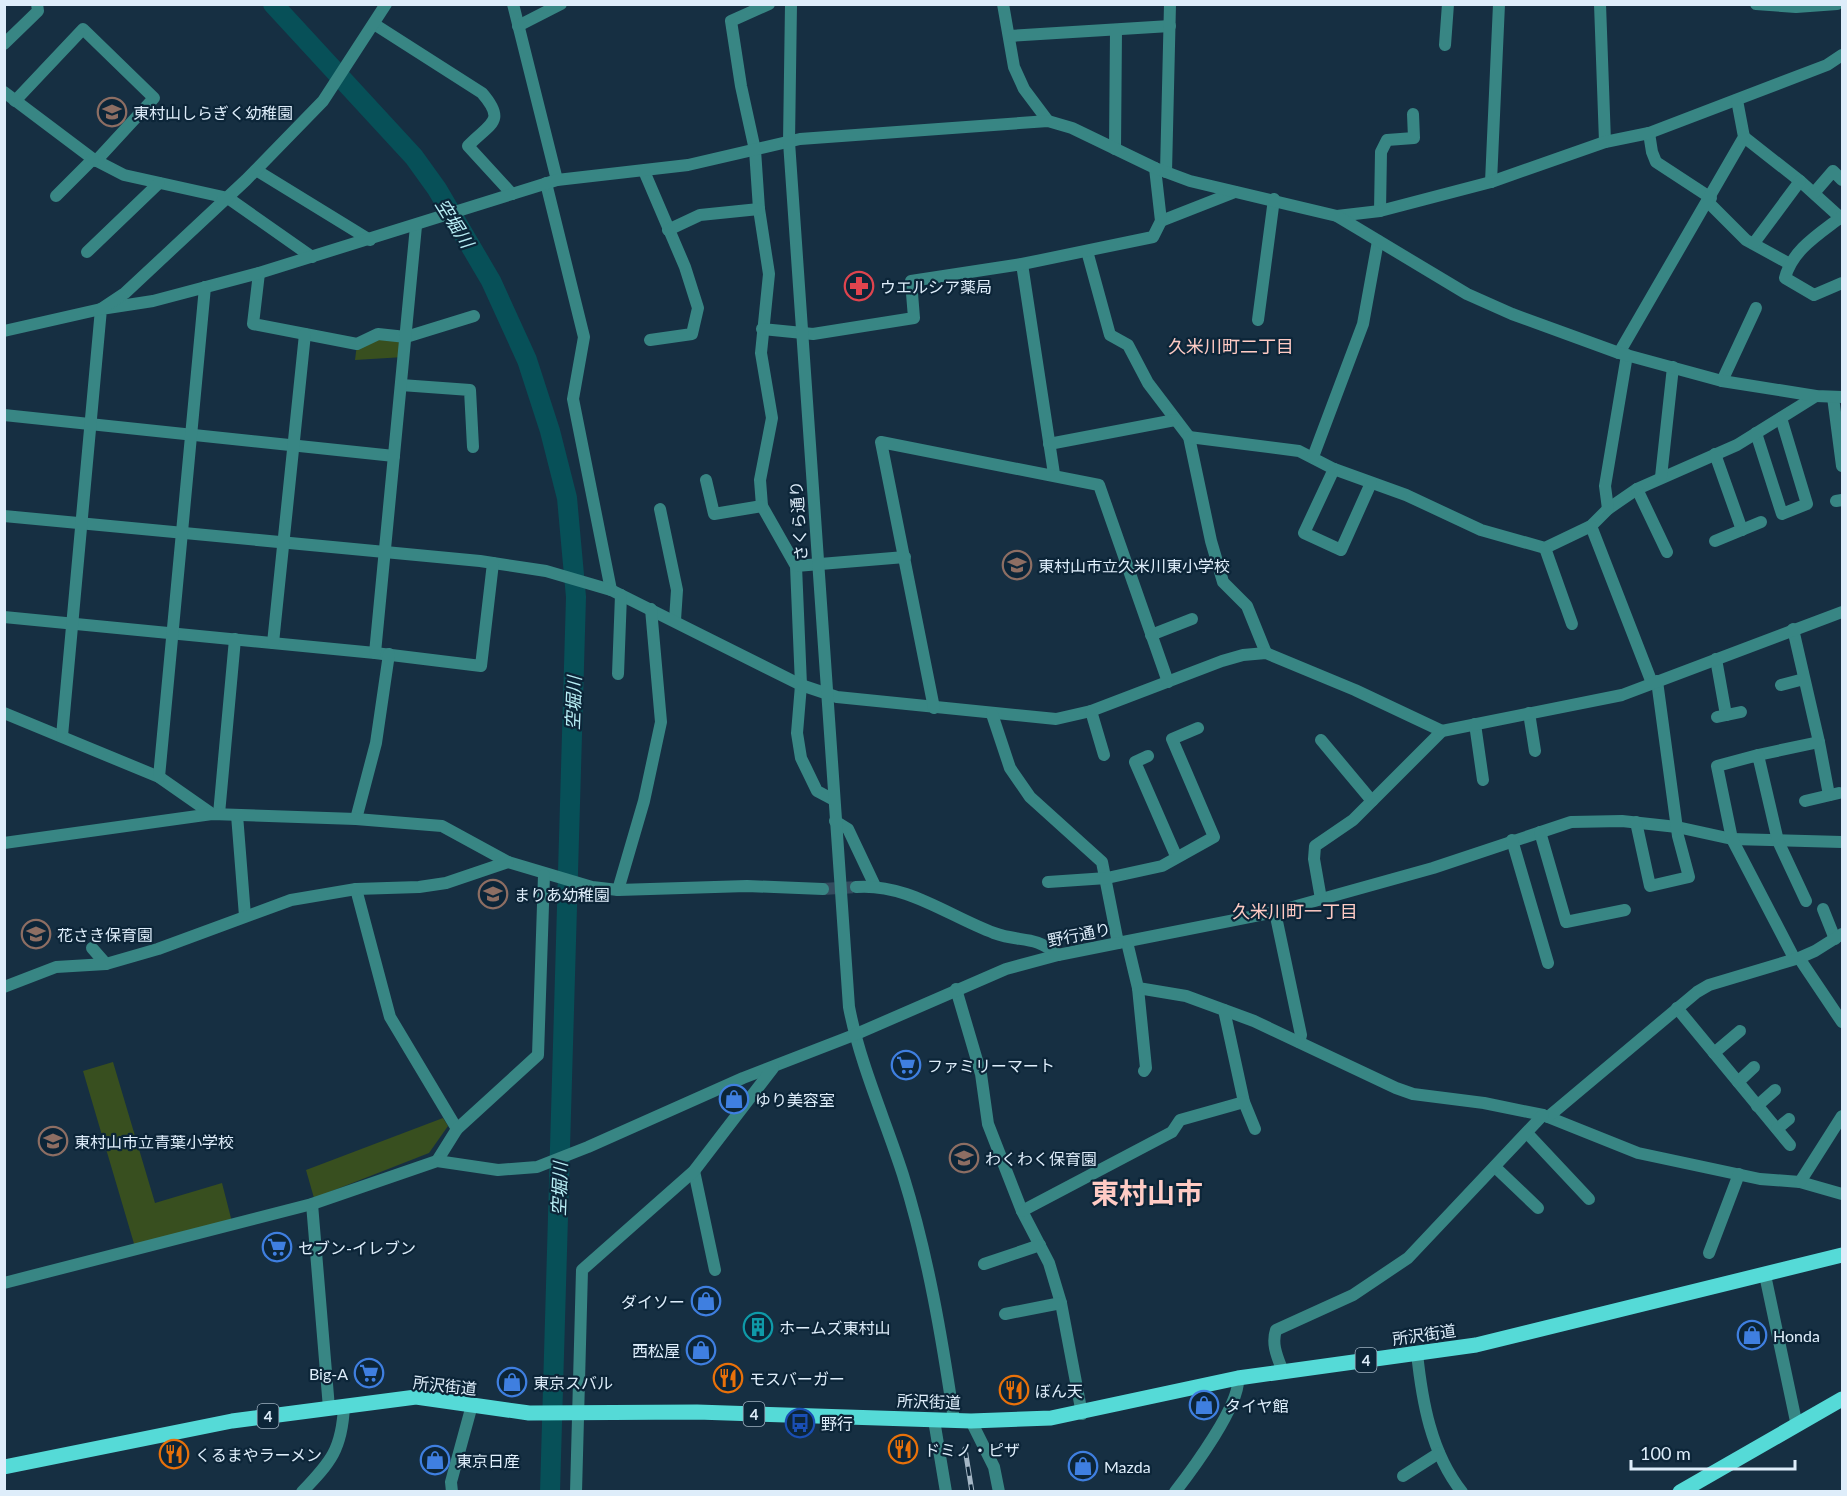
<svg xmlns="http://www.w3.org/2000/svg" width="1847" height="1496" font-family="Lato,'Noto Sans JP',sans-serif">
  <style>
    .park { fill: #384f1f }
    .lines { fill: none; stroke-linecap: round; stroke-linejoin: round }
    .river { stroke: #075058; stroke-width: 20 }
    .minor-tunnel { stroke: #344c5e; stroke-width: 12; stroke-dasharray: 12 6; stroke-linecap: butt }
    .minor { stroke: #388684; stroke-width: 12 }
    .tertiary { stroke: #388684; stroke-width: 12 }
    .primary { stroke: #55dad7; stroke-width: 15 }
    .rail-casing { stroke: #a5b7c6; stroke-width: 5 }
    .rail { stroke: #0c2538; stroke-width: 3; stroke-dasharray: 9; stroke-linecap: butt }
    .labels { text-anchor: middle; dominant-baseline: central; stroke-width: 4.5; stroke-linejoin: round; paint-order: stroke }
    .shield { fill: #0c2538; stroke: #9fb1c0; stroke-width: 1.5 }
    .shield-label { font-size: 15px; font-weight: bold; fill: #deedfa }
    .poi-label { font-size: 16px; fill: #deedfa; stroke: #0c2538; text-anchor: start }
    .street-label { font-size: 16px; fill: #deedfa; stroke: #0c2538 }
    .water-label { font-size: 18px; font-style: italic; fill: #b9eff6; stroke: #0c2538 }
    .neighbourhood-label { font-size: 18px; fill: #ffcbc4; stroke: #0c2538 }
    .town-label { font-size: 28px; font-weight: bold; fill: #ffcbc4; stroke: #0c2538 }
  </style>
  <rect width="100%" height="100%" fill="#162f42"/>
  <g class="park">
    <path d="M378,334L406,337L404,357L355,360L357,344Z"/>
    <path d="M113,1062L155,1203L222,1183L232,1222L135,1247L83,1071Z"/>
    <path d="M443,1118L448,1126L429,1153L314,1198L306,1170Z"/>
  </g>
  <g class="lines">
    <path class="river" d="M273,4L414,157L437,189L491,281L527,360L550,431L567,498L576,597L550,1492"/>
    <path class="minor-tunnel" d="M823,889L856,887"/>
    <g class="minor">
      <path d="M513,4L557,180"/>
      <path d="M769,4L731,21L741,86L755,150L759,209L769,274L761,353L772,418L760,480L762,506L796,566L801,685L797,733L801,758L817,791L834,800"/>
      <path d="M1003,4L1014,67L1024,89L1048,121"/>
      <path d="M1600,4L1605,142"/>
      <path d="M1756,4L1796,7L1837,4"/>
      <path d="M374,24L482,93C507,122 490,123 468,146L512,194"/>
      <path d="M518,26L561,4"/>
      <path d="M1009,36L1170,26"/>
      <path d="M4,44L38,11L37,4"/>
      <path d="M1445,45L1448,4"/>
      <path d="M4,92L93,159L124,175L228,198L312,257"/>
      <path d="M15,101L83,29L154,98L96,161"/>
      <path d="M1649,133L1652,152L1656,162L1711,198"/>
      <path d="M1744,137L1800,181L1842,219"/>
      <path d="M1115,149L1116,30"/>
      <path d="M256,170L370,240"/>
      <path d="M644,171L685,267L698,308L692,334L650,340"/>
      <path d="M1166,172L1170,4"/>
      <path d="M1491,182L1499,4"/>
      <path d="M546,183L584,337L573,399L611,590"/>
      <path d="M1814,193L1833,171L1842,180"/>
      <path d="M56,196L93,159"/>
      <path d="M1708,202L1746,240L1788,263"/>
      <path d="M1380,211L1381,152L1387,140L1414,138L1413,114"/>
      <path d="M1337,216L1380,211L1491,182L1605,142L1649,133L1827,65L1842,55"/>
      <path d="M1841,217C1819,234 1792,250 1785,278L1814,295L1842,283"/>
      <path d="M1161,221L1235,192"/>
      <path d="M668,230L700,215L759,209"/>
      <path d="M1754,243L1800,181"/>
      <path d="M1087,251L1110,335L1128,345L1148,383L1189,437L1211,541L1223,582L1247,606L1266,653"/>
      <path d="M87,252L159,183"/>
      <path d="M1022,264L1054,474"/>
      <path d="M259,273L253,324L357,344L378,334L406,337L474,316"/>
      <path d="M1258,320L1274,199"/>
      <path d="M762,329L813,334L914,318L911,281L1022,264L1153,237L1161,221L1155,168"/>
      <path d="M1619,353L1744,137L1737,100"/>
      <path d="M1722,381L1756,308"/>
      <path d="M401,385L470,390L473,447"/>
      <path d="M1833,397L1842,466"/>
      <path d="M4,415L394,456"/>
      <path d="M1756,433L1782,514L1807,504L1781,418"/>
      <path d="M1189,437L1299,451L1334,469L1406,495L1481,530L1545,548L1591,526L1608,509L1637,489L1737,445L1816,396"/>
      <path d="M1049,444L1175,420"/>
      <path d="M1715,454L1742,530"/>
      <path d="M1313,457L1363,324L1378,241"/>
      <path d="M1334,469L1304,533L1341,550L1371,483"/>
      <path d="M1661,477L1673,367"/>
      <path d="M706,480L714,514L762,506"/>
      <path d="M1637,489L1667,552"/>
      <path d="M1836,501L1842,500"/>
      <path d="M660,509L677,590L675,620"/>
      <path d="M1608,509L1605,486L1627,355"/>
      <path d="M4,516L480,561L546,571L611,590L801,685L837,697L1056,719L1091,711L1222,661L1243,655L1266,653L1355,690L1442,731"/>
      <path d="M1591,526L1652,683"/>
      <path d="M1715,541L1761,522"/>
      <path d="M1545,548L1572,624"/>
      <path d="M796,566L905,557"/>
      <path d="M4,617L375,653L481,666L493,563"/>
      <path d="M1151,635L1192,619"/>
      <path d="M273,643L305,334"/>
      <path d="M375,653L416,226"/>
      <path d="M1716,659L1726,715"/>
      <path d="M618,674L621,595"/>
      <path d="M1781,685L1804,679"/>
      <path d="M934,708L881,442L1099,485L1168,682"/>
      <path d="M1091,711L1104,755"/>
      <path d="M4,713L159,777L212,814"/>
      <path d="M1529,713L1535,751"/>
      <path d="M992,714L1010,768L1030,797L1102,862L1118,943L1275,912L1433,868L1571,822L1622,821L1677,827L1732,839L1842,842"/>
      <path d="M1717,717L1741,712"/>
      <path d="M1475,724L1483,780"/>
      <path d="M62,736L101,309L153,301L259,273L557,180L688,165L800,139L1048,121L1072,128L1155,168L1190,181L1337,216L1467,294L1512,314L1619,353L1722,381L1816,396L1842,397"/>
      <path d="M1321,740L1372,801"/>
      <path d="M1819,742L1829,795"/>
      <path d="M1758,755L1819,742L1793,629"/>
      <path d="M1148,756L1135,762L1176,856"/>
      <path d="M159,777L205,287"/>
      <path d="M1805,801L1839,793"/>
      <path d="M219,814L235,639"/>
      <path d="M237,815L245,916"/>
      <path d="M356,819L376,743L389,654"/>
      <path d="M835,821L848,829L875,886"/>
      <path d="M1636,822L1650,886L1689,877L1678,836L1657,681"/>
      <path d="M1540,832L1566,922L1625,910"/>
      <path d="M1512,840L1548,963"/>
      <path d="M4,843L212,814L356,819L442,826L508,862L592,887L618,890L747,886L823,889"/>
      <path d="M1048,882L1107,878L1162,866L1214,837L1172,739L1198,728"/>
      <path d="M856,887C907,883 948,916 994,933C1021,943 1033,934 1058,955"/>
      <path d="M356,889L390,1017L457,1129"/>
      <path d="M618,890L644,801L661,722L651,609"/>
      <path d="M1321,899L1314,859L1315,846L1353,820L1442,731L1622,695L1842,612"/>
      <path d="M1823,909L1835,939"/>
      <path d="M1275,912L1301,1035L1299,1042"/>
      <path d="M1127,942L1138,988L1186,996L1254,1021L1396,1088L1413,1094L1484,1103L1543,1115L1638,1153L1760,1179L1800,1182L1842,1194"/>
      <path d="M92,948L106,964"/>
      <path d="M1794,958L1732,839L1717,766L1758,755L1778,841L1806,901"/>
      <path d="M1799,958L1842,1022"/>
      <path d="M4,987L56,967L106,964L158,949L291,900L356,889L419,887L446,883L508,862"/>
      <path d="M1138,988L1146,1068L1144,1071"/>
      <path d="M956,989L981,1074L988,1124L1022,1211L1049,1263L1061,1303L1082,1414"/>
      <path d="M1677,1008L1790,1145"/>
      <path d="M1224,1010L1244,1102L1255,1129"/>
      <path d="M1714,1053L1740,1031"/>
      <path d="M1738,1082L1754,1067"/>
      <path d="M1757,1106L1775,1090"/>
      <path d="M1548,1117L1697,992L1709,985L1799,958L1815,951L1842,934"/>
      <path d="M1777,1129L1789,1119"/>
      <path d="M1527,1133L1589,1199"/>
      <path d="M437,1161L457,1129L538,1055L544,875"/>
      <path d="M1495,1167L1538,1208"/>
      <path d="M694,1171L715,1270"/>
      <path d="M1800,1182L1842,1116"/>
      <path d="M312,1204L329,1408"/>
      <path d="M1022,1211L1172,1132L1180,1120L1244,1102"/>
      <path d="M1709,1253L1739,1174"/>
      <path d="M984,1264L1040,1245"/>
      <path d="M1765,1275L1797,1426"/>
      <path d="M4,1283L312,1204L437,1161L498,1170L537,1167L588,1147L743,1078L854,1035"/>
      <path d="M1005,1314L1061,1303"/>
      <path d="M1417,1353C1422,1401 1431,1453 1462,1492"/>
      <path d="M1283,1372C1278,1358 1271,1345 1276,1330L1353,1295L1408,1258L1543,1115"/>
      <path d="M934,1420L946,1492"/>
      <path d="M971,1421L994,1467L999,1492"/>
      <path d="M1403,1476L1439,1453"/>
      <path d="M302,1492C331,1462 342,1449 344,1406"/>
      <path d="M452,1492L451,1482L472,1405"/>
      <path d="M576,1492L582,1270L694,1171L773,1068"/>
      <path d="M1175,1492C1192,1470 1241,1404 1238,1378"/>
    </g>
    <g class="tertiary">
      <path d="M791,4L789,142L849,1007C860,1064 885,1119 903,1175C928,1255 942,1338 954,1420"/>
      <path d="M4,331L101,309L125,293L246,180L323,101L386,4"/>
      <path d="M854,1035L1006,969L1058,955L1118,943"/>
    </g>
    <g class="primary">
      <path d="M4,1467L232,1421L416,1397L529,1413L697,1412L971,1421L1051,1418L1238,1378L1476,1345L1842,1255"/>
      <path d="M1680,1492L1842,1399"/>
    </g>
    <g class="rail-casing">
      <path id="rail" d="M965,1449L972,1492"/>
    </g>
    <use href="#rail" class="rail"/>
  </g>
  <defs>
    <g id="school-ring" transform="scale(1.5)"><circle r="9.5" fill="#0c2538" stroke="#8d6e63" stroke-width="1.5"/><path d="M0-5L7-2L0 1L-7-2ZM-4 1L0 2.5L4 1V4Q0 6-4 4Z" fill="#8d6e63"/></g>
    <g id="pharmacy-ring" transform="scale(1.5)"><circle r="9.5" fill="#0c2538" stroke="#e0444e" stroke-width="1.5"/><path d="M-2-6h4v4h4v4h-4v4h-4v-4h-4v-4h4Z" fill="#e0444e"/></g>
    <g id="supermarket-ring" transform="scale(1.5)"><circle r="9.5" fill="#0c2538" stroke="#3f7fe0" stroke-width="1.5"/><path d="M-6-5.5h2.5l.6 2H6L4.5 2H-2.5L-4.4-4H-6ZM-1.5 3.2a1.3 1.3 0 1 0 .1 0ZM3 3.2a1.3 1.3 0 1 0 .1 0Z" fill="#3f7fe0"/></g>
    <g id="shop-ring" transform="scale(1.5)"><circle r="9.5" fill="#0c2538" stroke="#3f7fe0" stroke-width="1.5"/><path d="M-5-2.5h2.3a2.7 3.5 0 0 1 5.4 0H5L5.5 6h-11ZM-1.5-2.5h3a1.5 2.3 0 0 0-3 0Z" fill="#3f7fe0"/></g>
    <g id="building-ring" transform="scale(1.5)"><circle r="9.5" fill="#0c2538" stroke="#0f9aa8" stroke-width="1.5"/><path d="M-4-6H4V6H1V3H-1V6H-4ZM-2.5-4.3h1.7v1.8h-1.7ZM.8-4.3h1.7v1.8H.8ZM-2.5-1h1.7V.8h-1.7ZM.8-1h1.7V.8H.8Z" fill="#0f9aa8"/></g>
    <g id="restaurant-ring" transform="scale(1.5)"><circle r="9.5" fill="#0c2538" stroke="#e8710a" stroke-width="1.5"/><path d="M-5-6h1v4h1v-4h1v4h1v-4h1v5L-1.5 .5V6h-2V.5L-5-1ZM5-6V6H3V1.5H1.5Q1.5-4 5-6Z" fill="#e8710a"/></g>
    <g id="bus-ring" transform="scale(1.5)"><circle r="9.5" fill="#0c2538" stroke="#1a4fb4" stroke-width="1.5"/><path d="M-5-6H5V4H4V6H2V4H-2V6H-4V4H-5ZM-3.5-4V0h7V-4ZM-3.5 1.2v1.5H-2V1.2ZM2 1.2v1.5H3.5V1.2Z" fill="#1a4fb4"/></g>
  </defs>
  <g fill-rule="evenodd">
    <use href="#school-ring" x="112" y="112"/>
    <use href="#pharmacy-ring" x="859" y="286"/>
    <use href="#school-ring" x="1017" y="565"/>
    <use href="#school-ring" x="493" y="894"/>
    <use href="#school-ring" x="36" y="934"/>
    <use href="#supermarket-ring" x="906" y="1065"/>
    <use href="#shop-ring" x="734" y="1099"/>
    <use href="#school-ring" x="53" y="1141"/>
    <use href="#school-ring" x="964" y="1158"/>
    <use href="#supermarket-ring" x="277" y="1247"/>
    <use href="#shop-ring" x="706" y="1301"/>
    <use href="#building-ring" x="758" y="1327"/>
    <use href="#shop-ring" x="1752" y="1335"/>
    <use href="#shop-ring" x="701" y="1350"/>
    <use href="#supermarket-ring" x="369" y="1373"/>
    <use href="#restaurant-ring" x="728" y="1378"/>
    <use href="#shop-ring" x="512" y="1382"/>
    <use href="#restaurant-ring" x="1014" y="1390"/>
    <use href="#shop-ring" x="1204" y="1405"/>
    <use href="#bus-ring" x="800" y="1423"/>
    <use href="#restaurant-ring" x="903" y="1449"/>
    <use href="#restaurant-ring" x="174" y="1454"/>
    <use href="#shop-ring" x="435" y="1460"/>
    <use href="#shop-ring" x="1083" y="1466"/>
  </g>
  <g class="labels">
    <g class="shield">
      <rect x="1355.5" y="1348" width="21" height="24" rx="4.5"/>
      <rect x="743.5" y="1402" width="21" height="24" rx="4.5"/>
      <rect x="257.5" y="1404" width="21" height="24" rx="4.5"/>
    </g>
    <g class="shield-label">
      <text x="1366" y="1360">4</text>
      <text x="754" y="1414">4</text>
      <text x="268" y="1416">4</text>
    </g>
    <g class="poi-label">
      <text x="133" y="112">東村山しらぎく幼稚園</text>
      <text x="880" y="286">ウエルシア薬局</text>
      <text x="1038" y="565">東村山市立久米川東小学校</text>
      <text x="514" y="894">まりあ幼稚園</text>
      <text x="57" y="934">花さき保育園</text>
      <text x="927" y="1065">ファミリーマート</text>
      <text x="755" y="1099">ゆり美容室</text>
      <text x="74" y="1141">東村山市立青葉小学校</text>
      <text x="985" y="1158">わくわく保育園</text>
      <text x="298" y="1247">セブン-イレブン</text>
      <text x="685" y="1301" text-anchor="end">ダイソー</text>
      <text x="779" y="1327">ホームズ東村山</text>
      <text x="1773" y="1335">Honda</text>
      <text x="680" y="1350" text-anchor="end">西松屋</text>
      <text x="348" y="1373" text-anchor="end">Big-A</text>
      <text x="749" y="1378">モスバーガー</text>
      <text x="533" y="1382">東京スバル</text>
      <text x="1035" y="1390">ぼん天</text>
      <text x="1225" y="1405">タイヤ館</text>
      <text x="821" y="1423">野行</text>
      <text x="924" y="1449">ドミノ・ピザ</text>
      <text x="195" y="1454">くるまやラーメン</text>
      <text x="456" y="1460">東京日産</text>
      <text x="1104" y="1466">Mazda</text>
    </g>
    <g class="street-label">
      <text transform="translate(798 521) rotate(-94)">さくら通り</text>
      <text transform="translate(1079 934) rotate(-11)">野行通り</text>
      <text transform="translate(1424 1334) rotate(-8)">所沢街道</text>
      <text transform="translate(445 1385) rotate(6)">所沢街道</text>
      <text transform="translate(929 1401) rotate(2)">所沢街道</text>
    </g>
    <g class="water-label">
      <text transform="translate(455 223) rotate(58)">空堀川</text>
      <text transform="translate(573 703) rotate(-88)">空堀川</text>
      <text transform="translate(559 1189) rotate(-88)">空堀川</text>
    </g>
    <g class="neighbourhood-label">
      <text x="1231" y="346">久米川町二丁目</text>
      <text x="1295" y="911">久米川町一丁目</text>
    </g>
    <g class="town-label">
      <text x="1147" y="1192">東村山市</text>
    </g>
  </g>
  <rect width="1847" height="1496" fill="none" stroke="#deedfa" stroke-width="12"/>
  <path d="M1631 1460v9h164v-9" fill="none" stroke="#deedfa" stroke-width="3"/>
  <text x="1640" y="1460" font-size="18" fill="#deedfa" stroke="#0c2538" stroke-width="4.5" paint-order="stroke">100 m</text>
</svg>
